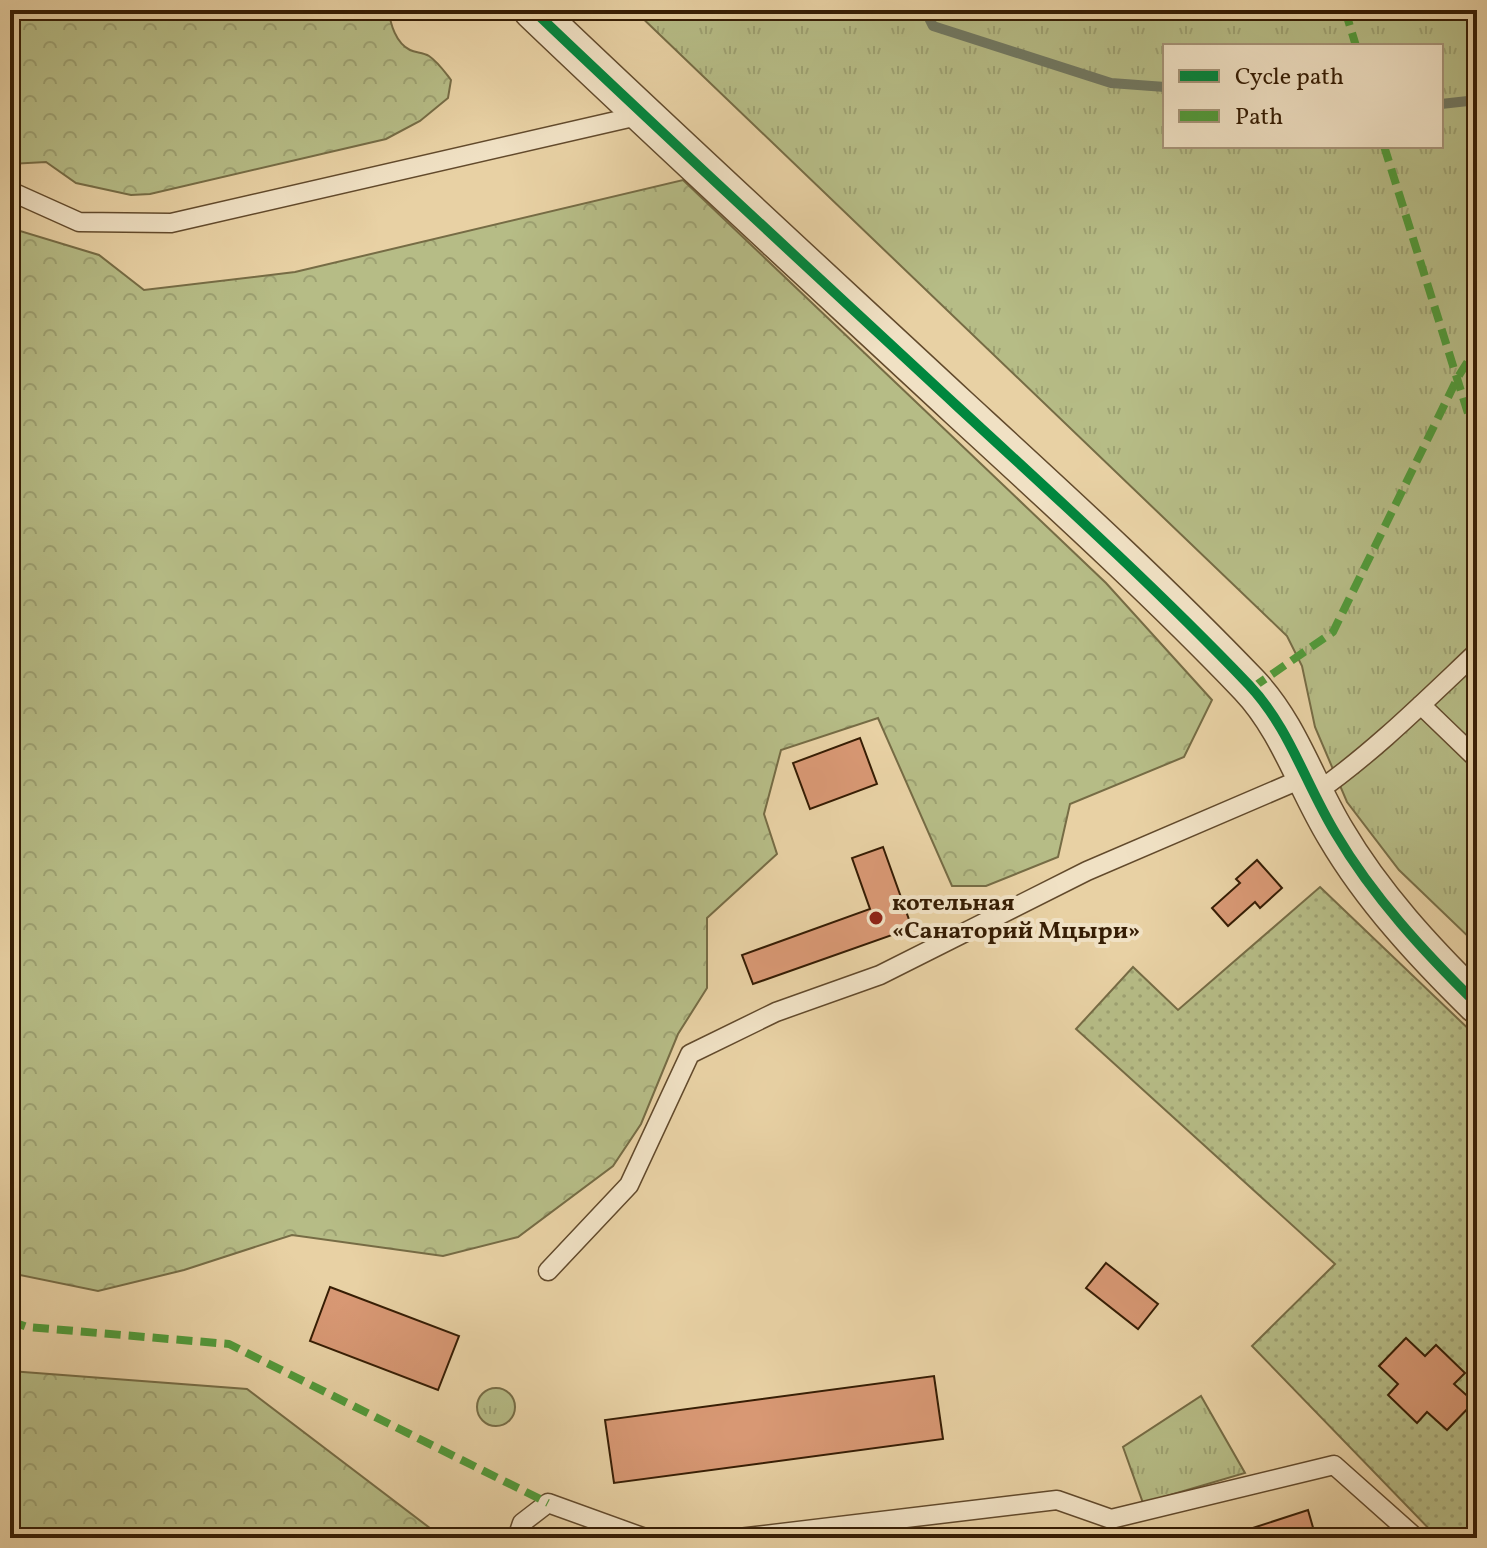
<svg xmlns="http://www.w3.org/2000/svg" width="1487" height="1548" font-family="Vollkorn,serif">
  <style>
    .grass { fill: url(#grass-dots); stroke: #766c45; stroke-width: 2 }
    .forest { fill: url(#forest-crowns); stroke: #766c45; stroke-width: 2 }
    .park { fill: url(#park-tufts); stroke: #766c45; stroke-width: 2; fill-rule: evenodd }
    .lines { fill: none; stroke-linecap: round; stroke-linejoin: round }
    .stream { stroke: #717963; stroke-width: 10 }
    .building { fill: #d89874; stroke: #361d04; stroke-width: 2 }
    .lane-casing { stroke: #624a2c; stroke-width: 21 }
    .street-casing { stroke: #624a2c; stroke-width: 41 }
    .lane { stroke: #f0e1c4; stroke-width: 18 }
    .street { stroke: #f0e1c4; stroke-width: 38 }
    .quiet { stroke: #519a3a; stroke-width: 8; stroke-dasharray: 16 8; stroke-linecap: butt }
    .cycleway-casing { stroke: #f0e1c4; stroke-width: 15 }
    .cycleway { stroke: #00873e; stroke-width: 10 }
    .poi-dot { fill: #8f2418; stroke: #f0e1c4; stroke-width: 3 }
    .labels { text-anchor: middle; dominant-baseline: central; stroke-width: 8; stroke-linejoin: round; paint-order: stroke }
    .poi-label { font-size: 24px; font-weight: bold; fill: #361d04; stroke: #f0e1c4; text-anchor: start }
  </style>
  <defs>
    <pattern id="grass-dots" width="8" height="8" patternUnits="userSpaceOnUse" patternTransform="scale(2)"><rect width="8" height="8" fill="#b6bc86"/><path d="M2 2h.1M6 6h.1" fill="none" stroke="#9da172" stroke-width="1.8" stroke-linecap="round"/></pattern>
    <pattern id="forest-crowns" width="20" height="18" patternUnits="userSpaceOnUse" patternTransform="scale(2)"><rect width="20" height="18" fill="#b6bc86"/><path d="M2 6a3 3 0 1 1 6 0M12 15a3 3 0 1 1 6 0" fill="none" stroke="#9da172"/></pattern>
    <pattern id="park-tufts" width="24" height="20" patternUnits="userSpaceOnUse" patternTransform="scale(2)"><rect width="24" height="20" fill="#b6bc86"/><path d="M3 7l-1-3M5 7V3M7 7l1-3M15 17l-1-3M17 17v-4M19 17l1-3" fill="none" stroke="#9da172"/></pattern>
  </defs>
  <rect width="100%" height="100%" fill="#e8d1a4"/>
  <filter id="stains"><feTurbulence type="fractalNoise" baseFrequency=".0025" numOctaves="4"/><feColorMatrix values="0 0 0 0 .2 0 0 0 0 .09 0 0 0 0 .02 0 0 0 .5 -.17"/></filter>
  <radialGradient id="worn" r=".72"><stop offset=".6" stop-color="#630" stop-opacity="0"/><stop offset="1" stop-color="#630" stop-opacity=".3"/></radialGradient>
  <path class="grass" d="M1320,887L1477,1037V1538H1438L1252,1346L1335,1264L1076,1029L1133,967L1178,1010Z"/>
  <g class="forest">
    <path d="M10,10H389C390,24 396,43 410,50C416,53 423,52 429,56C438,62 444,71 451,80L448,98L420,121L386,139L150,194L131,195L76,183L46,162L10,164Z"/>
    <path d="M683,180L1106,583L1212,700L1184,757L1070,804L1058,857L986,886H952L878,718L781,750L764,814L777,854L707,918V988L678,1034L641,1124L613,1166L518,1237L443,1256L292,1235L184,1270L98,1291L10,1273V233L17,230L99,255L144,290L295,272Z"/>
    <path d="M10,1371L247,1389L443,1538H10Z"/>
  </g>
  <g class="park">
    <path d="M634,10H1477V945L1399,870L1347,802L1315,727L1302,666L1287,636ZM1165,46H1441V146H1165Z"/>
    <circle cx="496" cy="1407" r="19"/>
    <path d="M1201,1396L1245,1473L1143,1503L1123,1447Z"/>
  </g>
  <g class="lines">
    <g class="stream">
      <path d="M925,10L933,26L1111,83L1165,87"/>
      <path d="M1441,104L1477,100"/>
    </g>
  </g>
  <g class="building">
    <path d="M860,738L877,784L810,809L793,763Z"/>
    <path d="M883,847L912,928L753,984L742,955L870,909L852,858Z"/>
    <path d="M1257,860L1282,888L1260,908L1255,902L1228,926L1212,908L1240,883L1236,879Z"/>
    <path d="M1106,1263L1158,1304L1138,1329L1086,1288Z"/>
    <path d="M330,1287L459,1336L438,1390L310,1341Z"/>
    <path d="M1406,1338L1425,1356L1436,1345L1465,1373L1454,1384L1474,1402L1447,1430L1427,1412L1417,1423L1388,1395L1398,1384L1379,1366Z"/>
    <path d="M934,1376L943,1439L614,1483L605,1420Z"/>
    <path d="M1308,1510L1316,1538H1222Z"/>
  </g>
  <g class="lines">
    <g class="lane-casing">
      <g id="lane">
        <path d="M10,191L79,222L171,223L642,115"/>
        <path d="M1421,705L1477,759"/>
        <path d="M1314,794C1373,753 1425,701 1477,652"/>
        <path d="M548,1271L629,1185L690,1054L776,1012L880,975L1087,871L1306,777"/>
        <path d="M517,1538L522,1523L548,1503L645,1538"/>
        <path d="M739,1538L1057,1500L1111,1519L1334,1465L1416,1538"/>
      </g>
    </g>
    <g class="street-casing">
      <path id="street" d="M533,10C673,144 816,275 958,407C1057,498 1156,588 1249,685C1289,727 1306,785 1336,834C1373,897 1425,953 1477,1004"/>
    </g>
    <use href="#lane" class="lane"/>
    <use href="#street" class="street"/>
    <g class="quiet">
      <path d="M1345,10L1356,46"/>
      <path d="M1384,146L1477,442"/>
      <path d="M1252,688L1333,632L1458,377L1477,347"/>
      <path d="M10,1321L27,1327L229,1344L548,1503"/>
    </g>
    <g class="cycleway-casing">
      <path id="cycleway" d="M533,10C673,144 816,275 958,407C1057,498 1156,588 1249,685C1289,727 1306,785 1336,834C1373,897 1425,953 1477,1004"/>
    </g>
    <use href="#cycleway" class="cycleway"/>
  </g>
  <circle class="poi-dot" cx="876" cy="918" r="8"/>
  <g class="labels">
    <g class="poi-label">
      <text x="892" y="904">котельная<tspan x="892" dy="28">«Санаторий Мцыри»</tspan></text>
    </g>
  </g>
  <rect width="1487" height="1548" fill="none" stroke="#e8d1a4" stroke-width="40"/>
  <rect x="12" y="12" width="1463" height="1524" fill="none" stroke="#361d04" stroke-width="4"/>
  <rect x="20" y="20" width="1447" height="1508" fill="none" stroke="#361d04" stroke-width="2"/>
  <rect x="1163" y="44" width="280" height="104" fill="#f0e1c4" stroke="#a69377" stroke-width="2"/>
  <rect x="1179" y="70" width="40" height="12" fill="#00873e" stroke="#a69377" stroke-width="2"/>
  <text x="1235" y="84" font-size="24" fill="#361d04">Cycle path</text>
  <rect x="1179" y="110" width="40" height="12" fill="#519a3a" stroke="#a69377" stroke-width="2"/>
  <text x="1235" y="124" font-size="24" fill="#361d04">Path</text>
  <rect width="100%" height="100%" filter="url(#stains)"/>
  <rect width="100%" height="100%" fill="url(#worn)"/>
</svg>
